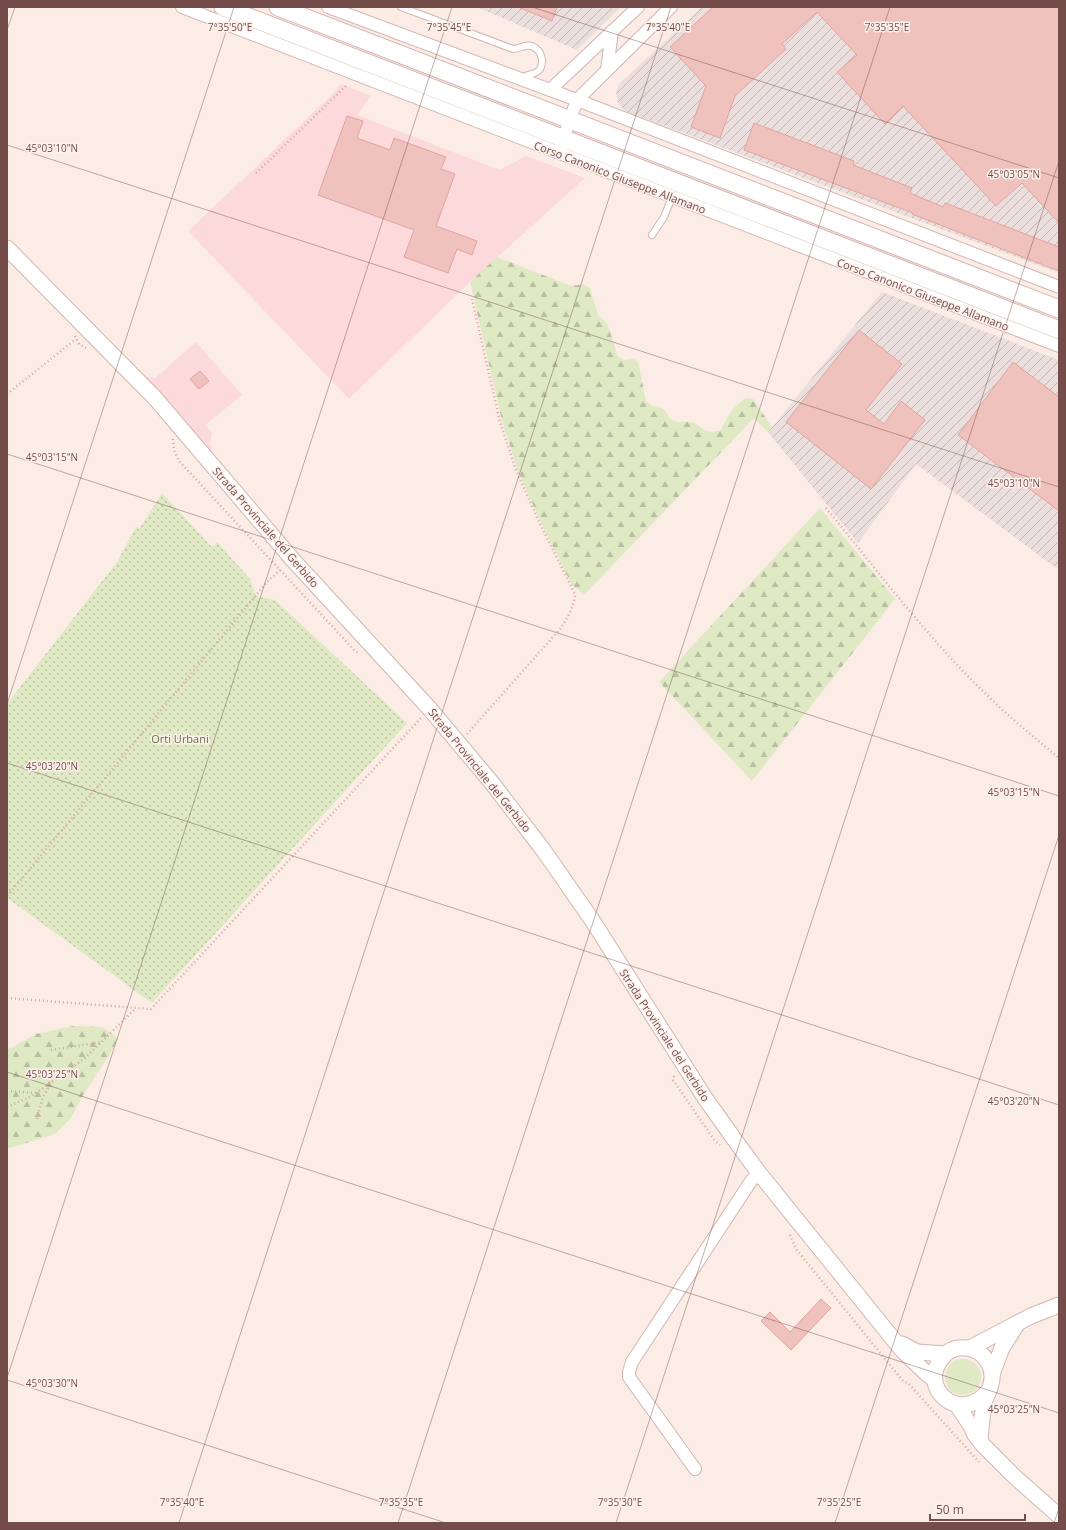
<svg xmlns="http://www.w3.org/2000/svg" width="1066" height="1530" font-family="'Open Sans',sans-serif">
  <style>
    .commercial { fill: #fcdadb }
    .industrial { fill: url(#industrial-furrows) }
    .grass { fill: #dfe9c4 }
    .forest { fill: url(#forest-firs) }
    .garden { fill: url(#garden-dots) }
    .building { fill: #f0c2be; stroke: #e3a39f }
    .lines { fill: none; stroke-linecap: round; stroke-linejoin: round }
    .service-casing { stroke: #d2b6b1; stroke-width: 8 }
    .minor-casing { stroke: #d2b6b1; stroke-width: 14 }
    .tertiary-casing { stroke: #d2b6b1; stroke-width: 17 }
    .secondary-casing { stroke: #d5b3ae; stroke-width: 19 }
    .path { stroke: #d5a5a1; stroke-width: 2.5; stroke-dasharray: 1 3; stroke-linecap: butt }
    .service { stroke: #fff; stroke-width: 6 }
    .minor { stroke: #fff; stroke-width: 12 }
    .tertiary { stroke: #fff; stroke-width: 15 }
    .secondary { stroke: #fff; stroke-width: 17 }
    .ticks { fill: none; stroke: #744d4b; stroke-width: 1; stroke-opacity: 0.45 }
    .labels { text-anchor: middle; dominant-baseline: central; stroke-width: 3; stroke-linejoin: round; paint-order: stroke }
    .street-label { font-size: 11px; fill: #744d4b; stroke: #fff1ec }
    .park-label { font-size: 11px; fill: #607441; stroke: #fff1ec }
    .ticks-label { font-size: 10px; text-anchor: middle; fill: #744d4b; stroke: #fff1ec; stroke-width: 3; stroke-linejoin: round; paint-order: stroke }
  </style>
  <defs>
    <pattern id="industrial-furrows" width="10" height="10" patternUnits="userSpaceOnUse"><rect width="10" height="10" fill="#eadfdd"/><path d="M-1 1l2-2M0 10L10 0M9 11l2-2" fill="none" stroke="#c2b7b5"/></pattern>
    <pattern id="forest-firs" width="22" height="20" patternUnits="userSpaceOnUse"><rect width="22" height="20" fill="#dfe9c4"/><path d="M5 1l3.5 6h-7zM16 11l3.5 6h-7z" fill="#b9bfa1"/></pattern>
    <pattern id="garden-dots" width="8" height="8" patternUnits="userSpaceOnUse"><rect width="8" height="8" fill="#dfe9c4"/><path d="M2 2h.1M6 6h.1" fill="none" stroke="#b9bfa1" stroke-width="1.8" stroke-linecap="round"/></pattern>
  </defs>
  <rect width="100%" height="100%" fill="#fcece6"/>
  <g class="commercial">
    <path d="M341,84L371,96L357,115L500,170L526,156L585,178L470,282L349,399L188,231L334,93Z"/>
    <path d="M196,342L242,395L205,425L212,433L210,443L215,461L142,376L155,378Z"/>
  </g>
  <g class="industrial">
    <path d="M477,7H621L577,50Z"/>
    <path d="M702,7H1059V273L625,111L618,103L616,92L619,84Z"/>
    <path d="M882,292L1059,360V570L916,464L858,543L768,432Z"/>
  </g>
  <circle class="grass" cx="963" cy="1377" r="18"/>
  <g class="forest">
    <path d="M497,257L571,286L583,284L590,288L598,315L607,323L618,356L624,360L634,359L638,362L646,401L652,406L664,409C667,413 669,419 674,421C678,423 685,421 690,422C704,425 703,436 721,430C728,416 733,406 746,398L753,399L772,427L768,432L754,418L584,595L572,585L542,525L518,471L502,421L470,282Z"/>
    <path d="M820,508L895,599L752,781L659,682Z"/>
    <path d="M73,1026L103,1027L118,1039L108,1057L85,1092L70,1119L55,1134L7,1149V1050L36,1034Z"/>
  </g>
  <path class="garden" d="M162,493L212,547L217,542L251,580L254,592L259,597L275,600L407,723L152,1003L7,898V704L117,562L136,527L140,528Z"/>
  <g class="building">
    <path d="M518,7H557L552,21Z"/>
    <path d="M713,7H1059V223L1022,183L996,206L903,106L885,124L837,72L857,55L817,12L782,44L786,49L735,96L720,138L691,127L706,86L670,47Z"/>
    <path d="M347,116L363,121L357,138L390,150L394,138L446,157L441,169L455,174L436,226L477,241L472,255L457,249L448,273L404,257L414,230L318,195Z"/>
    <path d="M754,123L854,161L853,165L912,188L910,193L943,207L945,203L1059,247V271L912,214L913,213L744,150Z"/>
    <path d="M859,330L902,364L866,410L884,424L901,401L925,420L871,489L786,422Z"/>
    <path d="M1013,362L1059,397V511L958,435Z"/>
    <path d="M200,371L209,381L199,389L190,379Z"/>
    <path d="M821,1299L831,1308L791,1350L761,1321L770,1312L790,1332Z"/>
  </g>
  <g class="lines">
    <g class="service-casing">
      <g id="service">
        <path d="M401,7L513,49C517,49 520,47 525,46C534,44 541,51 542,60C542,64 541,69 538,71C533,76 526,73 522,79"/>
        <path d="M652,235L664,217L672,197"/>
      </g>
    </g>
    <g class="minor-casing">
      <g id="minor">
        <path d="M182,7L1059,346"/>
        <path d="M328,7L577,100L1059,287"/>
        <path d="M607,70L612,31"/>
        <path d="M550,90L638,7"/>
        <path d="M561,145L577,100L671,7"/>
        <path d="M695,1469L629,1377V1372L632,1362L751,1181L759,1173"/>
      </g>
    </g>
    <g class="tertiary-casing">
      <g id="tertiary">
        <path d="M7,248L155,398L293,560L429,708L492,783L544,851L592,920L705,1098L732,1136L759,1173L902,1350L925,1372L934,1379"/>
        <path d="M902,1344L917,1352L945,1354"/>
        <path d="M970,1348L1031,1316L1059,1305"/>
        <path d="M992,1374L1002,1348L1017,1324"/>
        <path d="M957,1405L971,1426L975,1435L983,1445L1015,1477L1059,1516"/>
        <path d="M980,1440C981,1428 982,1416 984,1404C985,1397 990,1391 991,1384C996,1368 984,1350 967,1348C958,1347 949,1349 943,1357C916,1387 960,1426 988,1391"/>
      </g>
    </g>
    <g class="secondary-casing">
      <g id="secondary">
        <path d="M223,7L1059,330"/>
        <path d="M278,7L1059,309"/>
      </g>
    </g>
    <g class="path">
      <path d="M256,173L348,84"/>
      <path d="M75,336L79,344L86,348"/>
      <path d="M7,394L76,339"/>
      <path d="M173,439L174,450L179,461L356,652L360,653"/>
      <path d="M826,508C878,571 928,639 988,696C1010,718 1035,738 1059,758"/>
      <path d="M467,734L561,628C568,617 574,606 575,594L540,524L516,470L500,422L472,299"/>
      <path d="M7,895L10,893L267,582L280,570"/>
      <path d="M7,998L151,1009L421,718"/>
      <path d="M51,1050L102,1042"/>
      <path d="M674,1076L673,1080L715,1141L720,1145"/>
      <path d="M7,1091L36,1093"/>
      <path d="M7,1107L32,1096L84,1059L136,1008"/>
      <path d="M37,1119L43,1097L50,1085"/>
      <path d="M790,1235L796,1249L903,1381L909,1384L979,1462"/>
    </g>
    <use href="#service" class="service"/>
    <use href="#minor" class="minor"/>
    <use href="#tertiary" class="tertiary"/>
    <use href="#secondary" class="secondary"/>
  </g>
  <path class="ticks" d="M532,7L1059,178M7,30L15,7M7,145L1059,487M7,454L1059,796M7,704L234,7M7,763L1059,1105M7,1072L1059,1413M7,1378L452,7M7,1380L446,1523M179,1523L671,7M398,1523L890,7M616,1523L1059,161M835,1523L1059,835M1054,1523L1059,1508"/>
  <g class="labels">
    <g class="street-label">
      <text transform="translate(620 177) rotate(21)">Corso Canonico Giuseppe Allamano</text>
      <text transform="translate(923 294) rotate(21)">Corso Canonico Giuseppe Allamano</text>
      <text transform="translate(266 527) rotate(49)">Strada Provinciale del Gerbido</text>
      <text transform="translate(480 770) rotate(51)">Strada Provinciale del Gerbido</text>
      <text transform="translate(665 1035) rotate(57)">Strada Provinciale del Gerbido</text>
    </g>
    <g class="park-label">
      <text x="180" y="738">Orti Urbani</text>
    </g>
  </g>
  <g class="ticks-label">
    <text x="230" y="31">7°35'50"E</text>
    <text x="449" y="31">7°35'45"E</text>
    <text x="668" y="31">7°35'40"E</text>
    <text x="887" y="31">7°35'35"E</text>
    <text x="52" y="152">45°03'10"N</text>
    <text x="1014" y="178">45°03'05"N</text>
    <text x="52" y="461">45°03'15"N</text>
    <text x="1014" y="487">45°03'10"N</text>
    <text x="52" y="770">45°03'20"N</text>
    <text x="1014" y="796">45°03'15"N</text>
    <text x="52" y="1078">45°03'25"N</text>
    <text x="1014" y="1105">45°03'20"N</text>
    <text x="52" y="1387">45°03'30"N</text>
    <text x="1014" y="1413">45°03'25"N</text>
    <text x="182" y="1506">7°35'40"E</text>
    <text x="401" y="1506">7°35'35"E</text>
    <text x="620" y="1506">7°35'30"E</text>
    <text x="839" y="1506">7°35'25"E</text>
  </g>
  <rect width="1066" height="1530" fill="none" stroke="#744d4b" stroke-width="16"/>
  <path d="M930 1514v6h95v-6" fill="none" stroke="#744d4b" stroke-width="2"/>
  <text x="936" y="1514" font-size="12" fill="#744d4b" stroke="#fff1ec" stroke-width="3" paint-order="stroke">50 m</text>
</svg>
